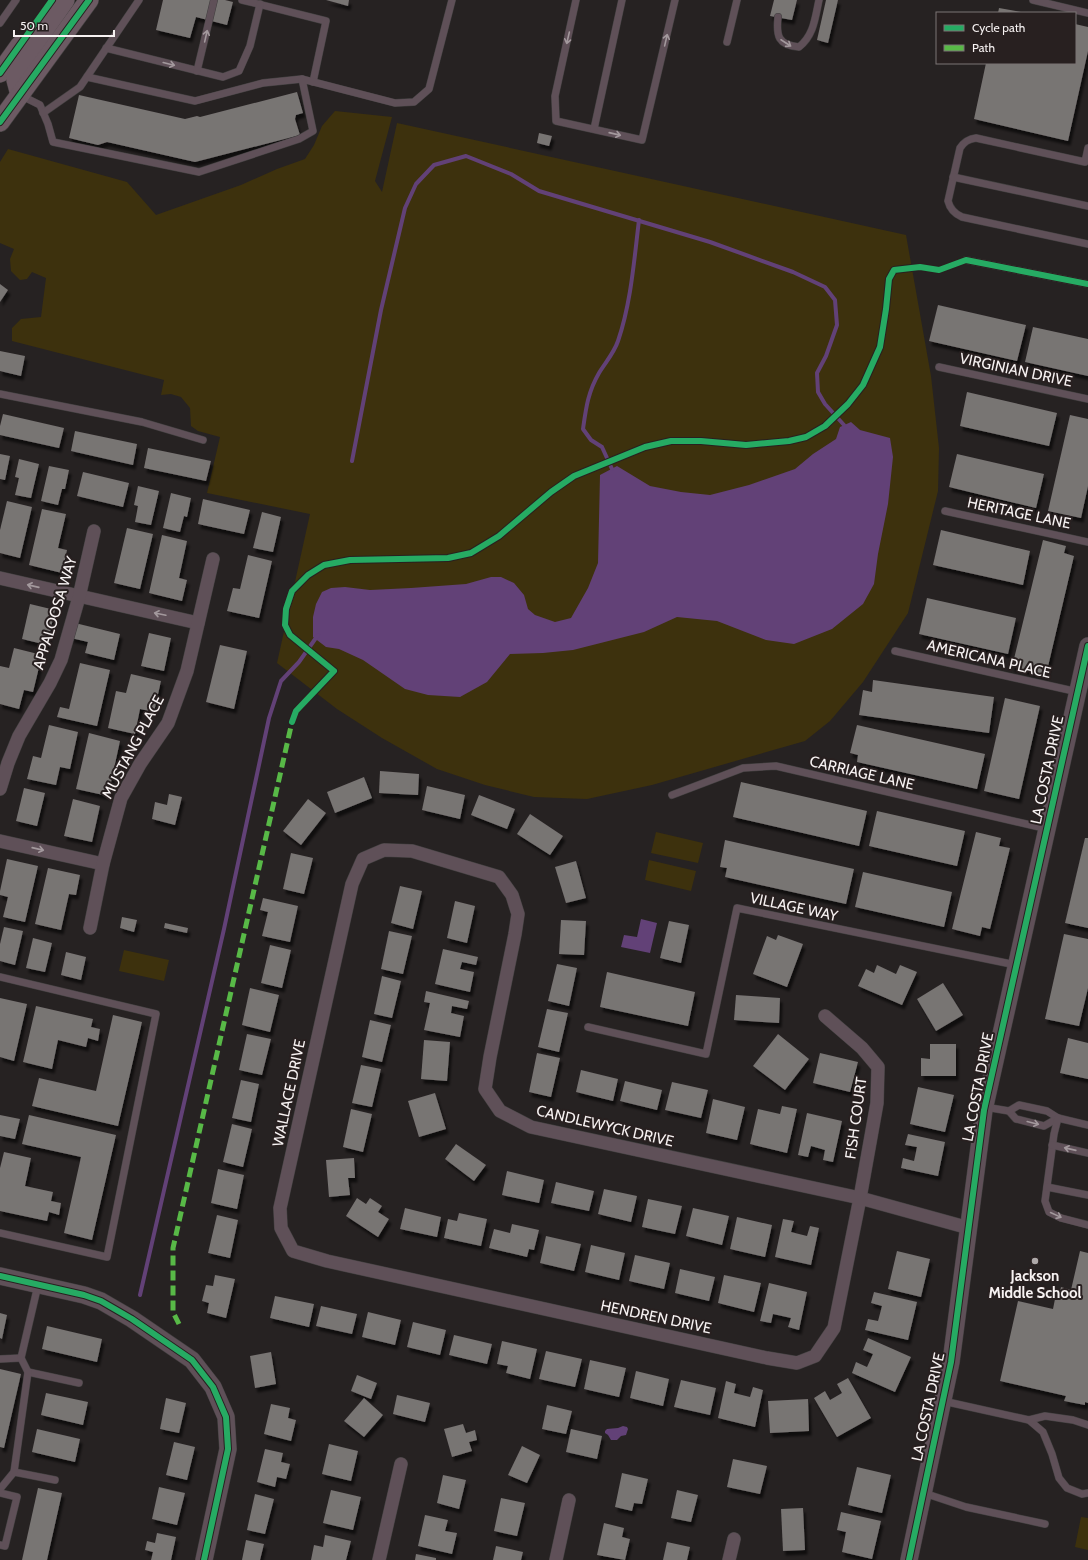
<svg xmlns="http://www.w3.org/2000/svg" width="1088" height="1560" font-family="Cabin,sans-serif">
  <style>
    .green { fill: #3d310d }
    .water { fill: #624177 }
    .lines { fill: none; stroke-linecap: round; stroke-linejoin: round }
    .stream { stroke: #624177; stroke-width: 4 }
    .building { fill: #787473; filter: url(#shadow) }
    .service-casing { stroke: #424040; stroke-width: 8 }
    .minor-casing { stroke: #424040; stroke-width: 14 }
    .tertiary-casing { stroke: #424040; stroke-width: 18 }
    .secondary-casing { stroke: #424040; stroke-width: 20 }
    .service { stroke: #5f5058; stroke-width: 7 }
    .minor { stroke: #5f5058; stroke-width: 13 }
    .tertiary { stroke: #5f5058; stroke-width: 17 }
    .secondary { stroke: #6c5a63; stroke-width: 19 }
    .quiet { stroke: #58b947; stroke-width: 5; stroke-dasharray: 10 5; stroke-linecap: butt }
    .cycleway-casing { stroke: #282020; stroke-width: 8 }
    .cycleway { stroke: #26ab63; stroke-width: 6 }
    .oneway { stroke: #a3999d }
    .poi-dot { fill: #aea9a9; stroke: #282020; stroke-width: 1.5 }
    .labels { text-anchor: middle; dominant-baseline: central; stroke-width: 4; stroke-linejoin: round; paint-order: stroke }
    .street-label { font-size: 15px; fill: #f7f2f2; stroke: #282020 }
    .poi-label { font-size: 15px; font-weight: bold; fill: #f7f2f2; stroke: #282020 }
  </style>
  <defs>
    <filter id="shadow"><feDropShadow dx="2.5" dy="4.5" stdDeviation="1" flood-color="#0009"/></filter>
  </defs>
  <rect width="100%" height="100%" fill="#262222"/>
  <g class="green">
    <path d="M335,111L392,117L375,181L382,192L397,123L906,235L931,376L939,448L938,491L908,613L863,682L830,721L805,741L652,785L587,799L534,797L485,785L437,769L382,738L337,709L277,663L310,514L207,493L220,437L198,431L191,426L190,408L181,397L171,394L161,395L164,380L12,341V328L21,319L41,317L46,278L32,272L27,279L20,280L11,271L10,259L14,249L0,243V162L8,149L127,182L156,215L241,185L277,169L305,159L314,145L322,126Z"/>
    <path d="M656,832L703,843L698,863L651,853Z"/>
    <path d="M649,860L696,871L691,891L645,880Z"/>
    <path d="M124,950L169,960L164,981L119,971Z"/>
    <path d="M1081,1517L1088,1518V1550L1075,1547Z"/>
  </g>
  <g class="water">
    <path d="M851,422L860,430L890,438L893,457L888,504L878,554L874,584L863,604L832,629L794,644L766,640L717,621L677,617L644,632L573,650L543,653L510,654L487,682L460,697L428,695L405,689L363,660L339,649L326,647L313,637V617L316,604L322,592L331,588L345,587L370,590L411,588L466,584L491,577H501L514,583L524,595L528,609L535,615L555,622L571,618L588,588L598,563L600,475L617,466L650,486L681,492L710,495L749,485L795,469L813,454L836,439L840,427Z"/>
    <path d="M641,919L657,923L650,953L621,947L624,935L637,937Z"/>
    <path d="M623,1426L627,1427L628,1429L626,1435L621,1436L617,1440H611L608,1435L605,1433V1431L607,1429L618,1428Z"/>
  </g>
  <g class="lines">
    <g class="stream">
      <path d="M352,461L381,310L405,208L416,184L434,165L466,156L511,174L539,191L710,242L793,272L825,287L835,300L837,325L826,356L817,373L818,392L825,404L844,425"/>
      <path d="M612,469L602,447L591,440L583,429C586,408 588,392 599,373C605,363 614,353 618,341C631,303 634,261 639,220"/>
      <path d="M140,1295L224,929L269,718L281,681L299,662L318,635"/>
    </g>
  </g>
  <g class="building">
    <path d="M163,0H225L233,2L227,25L196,17L190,38L156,30Z"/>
    <path d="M326,0H349L348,6Z"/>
    <path d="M774,0H797L792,20L770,16Z"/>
    <path d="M826,0H838L828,43L817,40Z"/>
    <path d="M999,8L1021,12V13H998Z"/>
    <path d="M1075,24L1088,27V51L1068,141L974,119L986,63H1075Z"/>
    <path d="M297,92L303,113L296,115L295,119L300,135L195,162L107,142L98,145L69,138L79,95L185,119L197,116L200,117Z"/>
    <path d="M539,133L552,136L549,146L537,143Z"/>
    <path d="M0,284L8,290L0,302Z"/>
    <path d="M938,305L1026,325L1017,361L929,341Z"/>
    <path d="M1033,327L1088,339V376L1025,362Z"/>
    <path d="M0,351L25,356L21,376L0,371Z"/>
    <path d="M967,392L1057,413L1049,446L960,426Z"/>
    <path d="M3,414L64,428L59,448L0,435V426Z"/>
    <path d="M1070,415L1088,419V486L1081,518L1048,511Z"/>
    <path d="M75,431L137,444L133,465L71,451Z"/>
    <path d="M148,448L211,461L206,481L144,468Z"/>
    <path d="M0,454L10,456L5,480L0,479Z"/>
    <path d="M957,454L1044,474L1036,508L949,487Z"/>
    <path d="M19,459L39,464L31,498L15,495L19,478L15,477Z"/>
    <path d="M49,466L69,470L65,489H62L58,505L41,501Z"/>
    <path d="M83,472L129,483L123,507L77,496Z"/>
    <path d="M138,486L159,491L151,525L135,522L138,506L134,505Z"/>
    <path d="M171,493L191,498L187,517L184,516L180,532L163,528Z"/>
    <path d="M203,499L250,510L244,534L198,524Z"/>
    <path d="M7,501L32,507L20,558L0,553V530Z"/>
    <path d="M42,509L66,514L58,548L67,550L62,573L29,565Z"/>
    <path d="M262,512L281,517L273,552L253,548Z"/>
    <path d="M127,528L153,534L140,589L114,583Z"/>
    <path d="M941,530L1030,551L1023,585L933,565Z"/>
    <path d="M162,535L187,541L179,578L187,580L182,601L149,593Z"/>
    <path d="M1043,540L1066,546L1064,553L1074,556L1046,675L1012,667Z"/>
    <path d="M248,555L272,561L259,618L227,611L233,588L240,589Z"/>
    <path d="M927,598L1016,618L1008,654L919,634Z"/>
    <path d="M30,604L55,610L47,645L22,639Z"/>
    <path d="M75,623L120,634L114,660L85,653L88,642L71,638Z"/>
    <path d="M149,633L171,638L164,671L141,666Z"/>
    <path d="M220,645L247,651L234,709L206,702Z"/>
    <path d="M14,648L42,655L33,692L24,690L19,709L0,704V666L9,668Z"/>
    <path d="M80,663L110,670L97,726L57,717L60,707L69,709Z"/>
    <path d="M131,674L161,681L154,712L140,709L135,734L108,728L116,691L126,693Z"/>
    <path d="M873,680L994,697L989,733L859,715L863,690L872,692Z"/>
    <path d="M1005,698L1040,706L1019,799L984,791Z"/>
    <path d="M49,725L78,732L70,769L60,767L56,785L27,779L33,756L41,758Z"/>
    <path d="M857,725L985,754L977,789L857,762L858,755L850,753Z"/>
    <path d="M89,733L120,741L108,796L76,789Z"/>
    <path d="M380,771L419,774L418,795L379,793Z"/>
    <path d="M364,777L372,798L335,813L327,792Z"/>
    <path d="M741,782L867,811L859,846L733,817Z"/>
    <path d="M427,786L465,795L460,819L422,810Z"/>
    <path d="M24,788L45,793L37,826L16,821Z"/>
    <path d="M169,794L182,797L175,825L152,819L155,802L167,805Z"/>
    <path d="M479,795L515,809L507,829L471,815Z"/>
    <path d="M73,799L100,806L92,842L64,836Z"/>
    <path d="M308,799L326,813L301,845L283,831Z"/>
    <path d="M877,811L965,831L957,866L869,846Z"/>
    <path d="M530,814L563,836L550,855L517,834Z"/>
    <path d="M976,832L1001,838L999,846L1010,848L990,929L982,927L980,936L952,929Z"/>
    <path d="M1085,838H1088V928L1065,923Z"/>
    <path d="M725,840L854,869L846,904L725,877L727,868L720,867Z"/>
    <path d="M291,853L313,858L304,894L283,889Z"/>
    <path d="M7,859L38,866L25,922L3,917L8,897L0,895V891Z"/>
    <path d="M576,861L586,898L566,903L555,867Z"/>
    <path d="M48,868L80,875L76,895L69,894L61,930L35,924Z"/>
    <path d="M863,872L952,892L944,927L855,907Z"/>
    <path d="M400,886L422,891L413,929L391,923Z"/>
    <path d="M263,898L298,906L290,942L262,936L268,912L260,910Z"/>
    <path d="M455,901L475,906L467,943L447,938Z"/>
    <path d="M122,917L137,920L134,932L120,928Z"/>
    <path d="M561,920L586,921L584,955L559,954Z"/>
    <path d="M669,921L689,925L681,963L660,958Z"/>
    <path d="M165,923L188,928L187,933L164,928Z"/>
    <path d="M4,927L23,931L15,965L0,961V944Z"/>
    <path d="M389,931L412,936L403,974L381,969Z"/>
    <path d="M1064,934L1088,939V988L1079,1026L1045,1019Z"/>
    <path d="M778,935L803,944L787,987L753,974L767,936L776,940Z"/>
    <path d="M33,938L52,943L45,972L26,968Z"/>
    <path d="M270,945L291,950L282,988L261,983Z"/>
    <path d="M443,949L478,957L476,965L462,962L460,969L474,972L470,992L435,984Z"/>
    <path d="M66,952L86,957L81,980L61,975Z"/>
    <path d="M557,964L577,968L569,1006L548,1001Z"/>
    <path d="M877,965L896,974L900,965L917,972L902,1005L858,986L866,969L874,973Z"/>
    <path d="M607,972L695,992L688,1026L600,1007Z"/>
    <path d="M382,976L401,981L392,1018L374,1014Z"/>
    <path d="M943,983L963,1015L936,1031L917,999Z"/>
    <path d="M250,988L279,995L270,1032L242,1025Z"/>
    <path d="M426,991L469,1001L467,1009L452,1006L451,1013L464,1016L460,1037L424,1030L430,1003L424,1002Z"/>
    <path d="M736,995L780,998L779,1023L734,1020Z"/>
    <path d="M0,998L27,1004L14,1061L0,1057Z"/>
    <path d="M36,1006L93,1019L91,1027L100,1029L98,1041L88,1038L86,1047L58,1040L52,1069L23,1062Z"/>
    <path d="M547,1009L568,1013L559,1052L538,1047Z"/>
    <path d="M113,1015L142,1022L118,1126L32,1106L39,1078L96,1091Z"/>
    <path d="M370,1020L391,1025L382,1062L362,1057Z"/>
    <path d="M247,1034L271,1039L262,1075L239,1070Z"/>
    <path d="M778,1034L809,1059L785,1090L753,1066Z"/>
    <path d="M1068,1038L1088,1043V1079L1060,1073Z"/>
    <path d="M424,1040L450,1042L447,1081L421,1079Z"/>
    <path d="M930,1044H956V1076H921V1058L930,1059Z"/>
    <path d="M537,1053L560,1058L551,1097L529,1092Z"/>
    <path d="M820,1053L858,1062L850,1092L813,1083Z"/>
    <path d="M361,1065L381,1069L372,1107L352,1103Z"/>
    <path d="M581,1070L618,1079L613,1101L576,1092Z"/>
    <path d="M241,1080L259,1084L251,1122L232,1118Z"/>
    <path d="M625,1081L662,1090L657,1110L620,1101Z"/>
    <path d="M672,1082L708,1090L701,1118L665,1110Z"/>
    <path d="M918,1087L954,1095L945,1132L910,1124Z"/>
    <path d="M435,1093L446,1129L419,1137L408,1101Z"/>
    <path d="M713,1099L745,1107L737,1140L706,1133Z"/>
    <path d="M782,1106L797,1109L787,1153L750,1144L758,1109L780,1114Z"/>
    <path d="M351,1109L372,1114L363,1152L343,1147Z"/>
    <path d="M807,1113L842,1121L833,1162L823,1160L825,1150L811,1146L808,1157L798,1155Z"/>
    <path d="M0,1115L20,1119L15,1139L0,1136Z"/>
    <path d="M29,1115L116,1135L92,1240L64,1233L81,1157L22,1144Z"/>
    <path d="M232,1124L252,1129L243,1167L223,1162Z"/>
    <path d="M908,1134L945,1142L938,1176L901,1168L903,1158L914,1161L917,1147L905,1145Z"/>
    <path d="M456,1144L486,1165L474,1181L445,1159Z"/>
    <path d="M4,1152L31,1158L25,1186L53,1192L51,1201L61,1203L59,1215L49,1212L47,1221L0,1211V1168Z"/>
    <path d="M354,1158L355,1178H348L350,1195L329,1197L326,1160Z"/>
    <path d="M218,1169L244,1175L237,1209L211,1203Z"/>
    <path d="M507,1171L544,1180L539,1203L502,1195Z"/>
    <path d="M556,1182L594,1191L589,1211L551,1203Z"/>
    <path d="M604,1189L637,1196L631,1222L598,1214Z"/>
    <path d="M357,1198L366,1204L370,1198L382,1206L378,1212L389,1219L378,1237L346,1216Z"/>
    <path d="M648,1199L682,1206L675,1234L642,1227Z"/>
    <path d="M405,1208L441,1217L437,1237L400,1229Z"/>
    <path d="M693,1208L729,1216L722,1245L686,1236Z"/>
    <path d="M459,1213L487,1219L481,1246L444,1238L448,1219L457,1221Z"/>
    <path d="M217,1215L238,1220L230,1258L208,1253Z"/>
    <path d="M737,1217L772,1225L765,1257L730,1249Z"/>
    <path d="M783,1219L794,1221L791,1232L807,1236L810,1226L819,1228L811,1265L775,1257Z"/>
    <path d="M512,1224L539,1230L534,1250L529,1249L527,1257L489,1248L494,1229L510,1233Z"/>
    <path d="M546,1236L581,1244L574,1271L540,1263Z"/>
    <path d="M591,1245L625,1253L619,1280L585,1272Z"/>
    <path d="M897,1251L930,1259L921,1297L888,1289Z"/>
    <path d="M1080,1251L1088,1253V1403L1085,1402V1405L1064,1401L1066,1396L1000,1381L1018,1301L1053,1309L1055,1299L1058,1300L1061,1287L1071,1290Z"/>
    <path d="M635,1255L670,1263L664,1289L629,1281Z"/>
    <path d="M680,1269L715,1277L709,1301L675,1293Z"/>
    <path d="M215,1275L235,1279L226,1318L207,1313L209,1303L202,1301L206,1285L213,1286Z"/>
    <path d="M724,1275L761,1283L754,1312L718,1303Z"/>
    <path d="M769,1283L807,1292L799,1330L788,1327L791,1318L773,1314L771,1323L760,1321Z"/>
    <path d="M874,1292L917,1302L908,1340L865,1330L868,1319L878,1321L882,1306L871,1303Z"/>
    <path d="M275,1296L314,1304L309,1327L270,1318Z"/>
    <path d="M321,1306L357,1314L352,1334L316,1326Z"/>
    <path d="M368,1312L401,1320L395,1345L362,1337Z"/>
    <path d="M0,1313L7,1315L2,1339L0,1338Z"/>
    <path d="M413,1322L446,1330L440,1355L407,1347Z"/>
    <path d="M47,1326L102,1339L97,1362L42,1349Z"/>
    <path d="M454,1335L492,1344L487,1364L449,1355Z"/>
    <path d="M868,1338L911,1357L895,1392L852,1373L856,1362L867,1367L873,1354L863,1350Z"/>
    <path d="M502,1341L537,1349L530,1379L506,1373L508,1366L497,1364Z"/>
    <path d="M546,1351L582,1359L575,1387L539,1379Z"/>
    <path d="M271,1352L276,1384L255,1388L250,1356Z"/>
    <path d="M590,1360L626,1368L619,1397L584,1389Z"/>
    <path d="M0,1369L21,1374L4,1448L0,1447Z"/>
    <path d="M636,1371L669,1379L663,1406L630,1398Z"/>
    <path d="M357,1375L377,1383L371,1399L351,1391Z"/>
    <path d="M848,1378L871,1418L837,1437L814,1398L825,1391L830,1400L842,1393L837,1384Z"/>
    <path d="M681,1380L716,1388L710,1415L674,1407Z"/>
    <path d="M726,1381L736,1384L734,1393L750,1397L753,1387L763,1390L755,1427L718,1418Z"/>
    <path d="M46,1393L88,1402L83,1425L41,1415Z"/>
    <path d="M397,1395L430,1403L425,1422L393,1414Z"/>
    <path d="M166,1398L186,1403L179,1433L160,1429Z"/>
    <path d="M364,1398L383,1415L364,1437L344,1421Z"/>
    <path d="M808,1399L809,1431L770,1433L768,1401Z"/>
    <path d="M271,1404L290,1408L288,1418L296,1420L291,1441L264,1434Z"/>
    <path d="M547,1405L572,1411L566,1434L542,1429Z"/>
    <path d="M463,1424L466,1433L475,1430L477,1440L469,1442L472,1451L452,1457L444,1429Z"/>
    <path d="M37,1429L80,1439L75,1462L32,1452Z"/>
    <path d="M571,1429L602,1436L597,1459L566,1452Z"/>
    <path d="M174,1442L195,1447L187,1480L166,1475Z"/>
    <path d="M329,1444L358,1451L351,1481L322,1474Z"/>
    <path d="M522,1446L540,1455L527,1483L508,1475Z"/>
    <path d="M265,1449L283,1453L281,1462L290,1464L286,1479L277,1477L275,1487L257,1482Z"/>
    <path d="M733,1459L767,1466L760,1494L727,1487Z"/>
    <path d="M857,1467L891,1475L882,1513L848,1505Z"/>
    <path d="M622,1473L648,1479L642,1504L634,1503L632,1511L615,1507Z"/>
    <path d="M443,1475L466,1480L459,1509L437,1503Z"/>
    <path d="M159,1487L185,1493L177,1525L152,1519Z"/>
    <path d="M38,1488L62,1493L47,1560H22Z"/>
    <path d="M331,1490L361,1497L353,1530L323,1523Z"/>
    <path d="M677,1490L698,1495L691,1522L671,1518Z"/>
    <path d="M255,1494L274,1499L265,1534L247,1530Z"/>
    <path d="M501,1498L525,1503L517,1536L494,1531Z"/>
    <path d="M803,1508L805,1550L783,1551L781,1509Z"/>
    <path d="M841,1512L881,1521L872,1559L842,1552L846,1532L837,1530Z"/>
    <path d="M425,1515L448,1520L445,1531L457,1533L452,1554L418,1546Z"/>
    <path d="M604,1523L624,1528L622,1537L630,1539L625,1560L597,1555Z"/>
    <path d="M157,1533L176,1537L171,1560H151L153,1552L145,1550L147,1541L155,1543Z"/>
    <path d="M325,1535L351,1541L346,1560H311L314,1545L323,1547Z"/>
    <path d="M246,1540L264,1544L260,1560H242Z"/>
    <path d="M667,1542L690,1547L687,1560H663Z"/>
    <path d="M496,1546L523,1552L521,1560H493Z"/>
    <path d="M416,1554L436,1558V1560H415Z"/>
  </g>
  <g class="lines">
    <g class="service-casing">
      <g id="service">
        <path d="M242,0L326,21L313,82"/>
        <path d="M576,0L555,96L556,121L642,140L675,0"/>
        <path d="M1033,0L1088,13"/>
        <path d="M778,17C776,36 778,45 799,47C814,35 815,18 819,0"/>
        <path d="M0,23L16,0"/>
        <path d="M727,42L737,0"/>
        <path d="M106,48L223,77L239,71L250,46L260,4"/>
        <path d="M197,71L214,0"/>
        <path d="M87,77L195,101L263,83L302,79"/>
        <path d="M20,95L40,105L48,124L53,142L199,172L299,139L313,131L302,79L395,103L414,102L429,89L452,0"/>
        <path d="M43,113L80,87L139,0"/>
        <path d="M594,129L622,0"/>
        <path d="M1088,148L1085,162L976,138C968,139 964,142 960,148L948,201C950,209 955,214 962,217L1088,244"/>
        <path d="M953,177L1088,206"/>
        <path d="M966,260L1088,284"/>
        <path d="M939,367L1088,399"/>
        <path d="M0,394L142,422L203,440"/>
        <path d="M945,511L1088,542"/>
        <path d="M895,651L1078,692"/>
        <path d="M672,795L743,768L776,766L1048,829"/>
        <path d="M0,977L156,1014L107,1257L0,1233"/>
        <path d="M588,1027L706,1054L737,908L1016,965"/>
        <path d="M985,1107L1009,1111L1016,1119L1044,1126L1058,1118"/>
        <path d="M1009,1111L1019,1105L1047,1111L1058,1118L1088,1125"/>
        <path d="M1058,1118L1054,1134L1045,1201L1049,1212L1061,1218L1088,1225"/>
        <path d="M1052,1145L1088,1153"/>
        <path d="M1047,1187L1088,1195"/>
        <path d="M0,1359L21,1358"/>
        <path d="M28,1372L79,1383"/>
        <path d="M943,1401L1029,1420L1043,1432L1052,1454L1059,1478L1067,1488L1082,1494L1088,1493"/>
        <path d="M1029,1420L1045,1416L1073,1420L1088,1425"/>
        <path d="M14,1472L55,1480"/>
        <path d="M0,1489L14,1472L28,1372L21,1358L38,1285"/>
        <path d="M0,1493L17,1497L5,1546L0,1545"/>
        <path d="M924,1493L966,1507L1045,1524"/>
      </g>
    </g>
    <g class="minor-casing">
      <g id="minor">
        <path d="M0,578L198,623"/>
        <path d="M0,789L8,763L19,736L50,683L61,660L79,597L94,531"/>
        <path d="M0,841L103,864"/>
        <path d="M90,928L103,864L121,798L140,764L168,723L187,671L213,559"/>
        <path d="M825,1016L862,1048L878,1067L877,1103L860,1198L834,1328L815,1356L797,1363L767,1358L327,1261L293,1251L281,1228L280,1208L352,884L363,859L384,850L412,851L499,877L512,895L518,914L515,934L490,1057L485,1089L500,1111L531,1127L860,1198L969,1228"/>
        <path d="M379,1560L401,1464"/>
        <path d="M556,1560L569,1500"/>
        <path d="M729,1560L734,1539"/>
      </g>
    </g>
    <g class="tertiary-casing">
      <g id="tertiary">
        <path d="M0,1276L84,1295L101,1301L132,1319L192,1360L213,1387L226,1417L228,1449L204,1560"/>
        <path d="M909,1560L951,1362L984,1110L1088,646"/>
      </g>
    </g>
    <g class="secondary-casing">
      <g id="secondary">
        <path d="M0,73L20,45"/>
        <path d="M20,95L16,80L18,67L65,0"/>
        <path d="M0,122L89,0"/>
      </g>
    </g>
    <use href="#service" class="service"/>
    <use href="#minor" class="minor"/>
    <use href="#tertiary" class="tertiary"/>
    <use href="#secondary" class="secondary"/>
    <path class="quiet" d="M179,1324L173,1312V1248L292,722"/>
    <g class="cycleway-casing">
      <g id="cycleway">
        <path d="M0,73L52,0"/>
        <path d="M0,122L89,0"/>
        <path d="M292,722L296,711L334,671L290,635L285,625L286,609L292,591L308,575L324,565L350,560L448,558L471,553L499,536L551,492L574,476L645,447L671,441H701L746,445L789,441L806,437L825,426L848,404L863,385L880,347L886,309L889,279L894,270L920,267L939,270L966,260L1088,284"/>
        <path d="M0,1276L84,1295L101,1301L132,1319L192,1360L213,1387L226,1417L228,1449L204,1560"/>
        <path d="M909,1560L951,1362L984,1110L1088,646"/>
      </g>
    </g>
    <use href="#cycleway" class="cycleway"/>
  </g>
  <defs><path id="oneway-shaft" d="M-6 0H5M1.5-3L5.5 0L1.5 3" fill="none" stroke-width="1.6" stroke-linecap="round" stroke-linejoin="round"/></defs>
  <g class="oneway">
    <use href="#oneway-shaft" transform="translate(206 36) rotate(-77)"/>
    <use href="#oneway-shaft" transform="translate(568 38) rotate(103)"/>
    <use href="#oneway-shaft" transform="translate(666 40) rotate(-77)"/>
    <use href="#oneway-shaft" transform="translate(786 43) rotate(33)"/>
    <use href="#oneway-shaft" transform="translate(169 64) rotate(14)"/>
    <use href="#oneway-shaft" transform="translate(615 134) rotate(13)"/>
    <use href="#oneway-shaft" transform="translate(33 586) rotate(-167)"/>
    <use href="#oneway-shaft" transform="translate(160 614) rotate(-168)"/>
    <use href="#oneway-shaft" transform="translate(38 849) rotate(13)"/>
    <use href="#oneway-shaft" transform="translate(1033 1123) rotate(14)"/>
    <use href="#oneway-shaft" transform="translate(1070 1149) rotate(-167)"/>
    <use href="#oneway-shaft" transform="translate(1056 1215) rotate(25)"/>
  </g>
  <circle class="poi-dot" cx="1035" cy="1261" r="4"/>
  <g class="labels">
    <g class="street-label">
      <text transform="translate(1016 370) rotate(12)">VIRGINIAN DRIVE</text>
      <text transform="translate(1019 513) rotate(12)">HERITAGE LANE</text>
      <text transform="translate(55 613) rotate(-73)">APPALOOSA WAY</text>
      <text transform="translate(989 659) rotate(13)">AMERICANA PLACE</text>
      <text transform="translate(133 747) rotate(-62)">MUSTANG PLACE</text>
      <text transform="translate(1047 770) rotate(-78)">LA COSTA DRIVE</text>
      <text transform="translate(862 773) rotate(13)">CARRIAGE LANE</text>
      <text transform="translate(794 907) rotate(12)">VILLAGE WAY</text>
      <text transform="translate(978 1087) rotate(-79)">LA COSTA DRIVE</text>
      <text transform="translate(289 1093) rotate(-78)">WALLACE DRIVE</text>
      <text transform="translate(856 1118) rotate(-82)">FISH COURT</text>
      <text transform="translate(605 1126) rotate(13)">CANDLEWYCK DRIVE</text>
      <text transform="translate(656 1317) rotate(12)">HENDREN DRIVE</text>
      <text transform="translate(928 1407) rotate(-78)">LA COSTA DRIVE</text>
    </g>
    <g class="poi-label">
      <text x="1035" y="1276">Jackson<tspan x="1035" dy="17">Middle School</tspan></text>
    </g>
  </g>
  <rect x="936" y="12" width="140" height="52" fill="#282020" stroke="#7b7474"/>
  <rect x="944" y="25" width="20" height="6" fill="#26ab63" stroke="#7b7474"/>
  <text x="972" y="32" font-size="12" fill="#f7f2f2">Cycle path</text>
  <rect x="944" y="45" width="20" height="6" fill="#58b947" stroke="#7b7474"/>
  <text x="972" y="52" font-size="12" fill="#f7f2f2">Path</text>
  <path d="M14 30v6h100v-6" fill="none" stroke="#f7f2f2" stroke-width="2"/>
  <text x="20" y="30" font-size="12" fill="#f7f2f2" stroke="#282020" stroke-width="3" paint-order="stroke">50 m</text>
</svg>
